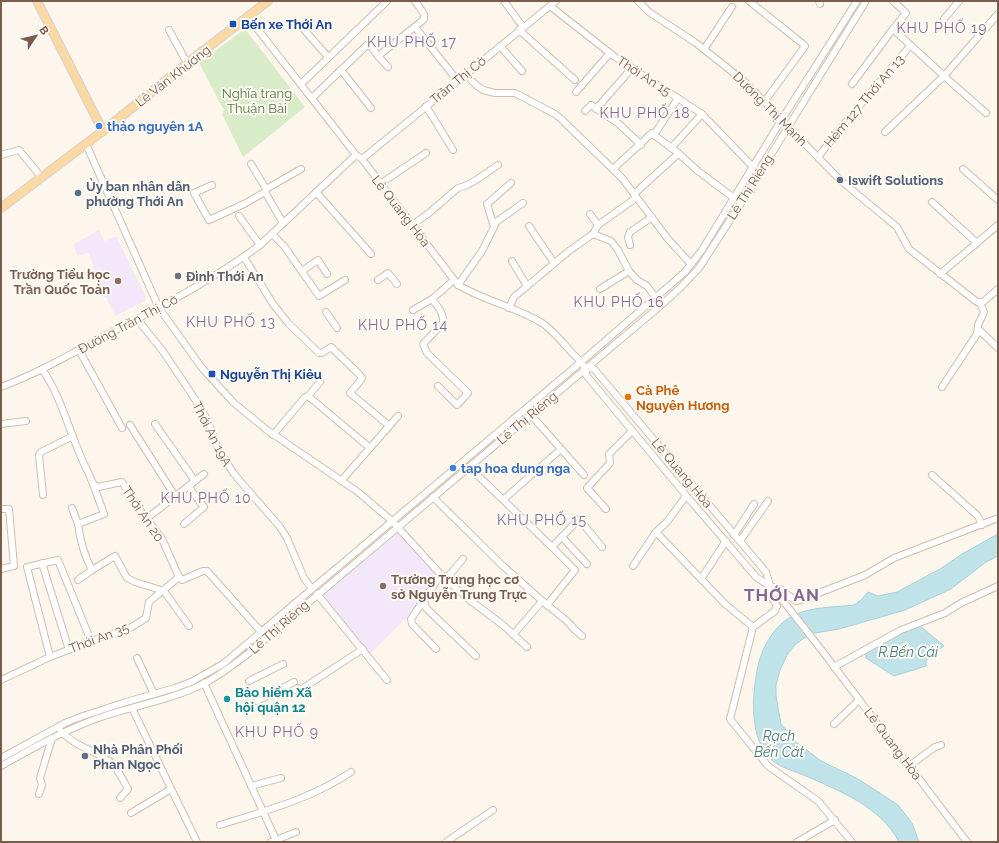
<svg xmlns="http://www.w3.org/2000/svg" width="999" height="843" font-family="Raleway,sans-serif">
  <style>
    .education { fill: #f3e8fa }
    .green { fill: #d8ecc9 }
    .water { fill: #bfe3e8; stroke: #a5d3da }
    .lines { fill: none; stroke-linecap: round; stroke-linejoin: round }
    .minor-casing { stroke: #d1beb0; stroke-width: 8 }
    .major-casing { stroke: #dad1cd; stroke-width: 10 }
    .minor { stroke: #fff; stroke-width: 6 }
    .major { stroke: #fbd9a5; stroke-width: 8 }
    .transit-dot { fill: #1a4fb4; stroke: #fffaf3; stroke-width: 1.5 }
    .shop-dot { fill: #3f7fe0; stroke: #fffaf3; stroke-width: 1.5 }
    .service-dot { fill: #5c6f8a; stroke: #fffaf3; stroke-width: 1.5 }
    .worship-dot { fill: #6b7280; stroke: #fffaf3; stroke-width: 1.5 }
    .education-dot { fill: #8d6e63; stroke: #fffaf3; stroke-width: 1.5 }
    .food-dot { fill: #e8710a; stroke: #fffaf3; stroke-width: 1.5 }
    .culture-dot { fill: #0f9aa8; stroke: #fffaf3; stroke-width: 1.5 }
    .labels { text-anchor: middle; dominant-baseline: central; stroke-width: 4; stroke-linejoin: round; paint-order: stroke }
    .transit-label { font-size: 13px; font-weight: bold; fill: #164399; stroke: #fffaf3; text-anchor: start }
    .street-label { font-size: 13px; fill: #7a5c4d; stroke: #fffaf3 }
    .park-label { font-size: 13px; fill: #537a41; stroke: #fffaf3 }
    .shop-label { font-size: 13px; font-weight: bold; fill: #366cbe; stroke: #fffaf3; text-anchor: start }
    .service-label { font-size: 13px; font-weight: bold; fill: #4e5e75; stroke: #fffaf3; text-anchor: start }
    .education-label { font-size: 13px; font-weight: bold; fill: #785e54; stroke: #fffaf3; text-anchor: end }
    .worship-label { font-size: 13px; font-weight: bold; fill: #5b616d; stroke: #fffaf3; text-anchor: start }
    .food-label { font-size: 13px; font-weight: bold; fill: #c56008; stroke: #fffaf3; text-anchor: start }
    .culture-label { font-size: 13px; font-weight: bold; fill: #0d838f; stroke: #fffaf3; text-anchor: start }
    .neighbourhood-label { font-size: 14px; letter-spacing: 1px; fill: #846695; stroke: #fffaf3 }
    .water-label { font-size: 14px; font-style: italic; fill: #437c86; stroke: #fffaf3 }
    .district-label { font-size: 17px; font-weight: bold; letter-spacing: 1px; fill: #846695; stroke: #fffaf3 }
  </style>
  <rect width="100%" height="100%" fill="#fdf6ec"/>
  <g class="education">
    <path d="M99,230L104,241L116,236L146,297L145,301L115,316L106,297H104L89,253L77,256L74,244Z"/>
    <path d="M398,531L438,576L423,598L407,617L370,654L323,595Z"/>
  </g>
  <path class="green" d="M245,29L305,107L243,157L222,114L224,110L199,63Z"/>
  <g class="water">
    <path d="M998,534V556L986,562L951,589L905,610L839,629L815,633L804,638L795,645L787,655L780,670L776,685V696L781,724L796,742L821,761L858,779L886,797L898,805L912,823L919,842H899C881,807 840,791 806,776C796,772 782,768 773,761C748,740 752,694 758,666C763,644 777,621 799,613C815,607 837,607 854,605L861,600L868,592L878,596L897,592L940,569L962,554Z"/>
    <path d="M919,625L944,646L933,653L926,661V666L894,676L866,658V652L871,648Z"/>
  </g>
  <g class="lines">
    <g class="minor-casing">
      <g id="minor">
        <path d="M504,1L523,27"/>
        <path d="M638,1L649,12L696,43L745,82L840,180L897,227L909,249L977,302H983L998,289"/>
        <path d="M749,1L803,44L805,46L765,101"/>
        <path d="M819,1L820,4"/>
        <path d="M550,6L615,57L702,114L753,167"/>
        <path d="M248,17L356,155L362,159L458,285C485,301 516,307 542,323C553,330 563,343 572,353C579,360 586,365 586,375L684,493L756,577L770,586L777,593L820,648L967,842"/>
        <path d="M944,19L959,1"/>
        <path d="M301,26L328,57"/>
        <path d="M415,27L457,80"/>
        <path d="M893,29L906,13L893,1"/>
        <path d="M169,30L187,63"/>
        <path d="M519,30L575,80"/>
        <path d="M500,46L522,71"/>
        <path d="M704,49C714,35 722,21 732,7"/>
        <path d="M378,56L388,67"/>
        <path d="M341,70L371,108"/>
        <path d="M465,74L476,85L483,90L495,93H515L555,114L561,119L622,178L668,239L689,262L692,263"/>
        <path d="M301,84L387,1"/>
        <path d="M852,84L893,29L944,76L885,132"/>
        <path d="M576,92L610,53"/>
        <path d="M312,98L368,44L370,45L378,56L422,21L424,19V14L415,1"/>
        <path d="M426,106L453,150"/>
        <path d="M596,109L632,68"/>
        <path d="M585,111L591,105L619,124L641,145"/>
        <path d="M986,113L944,76L998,14"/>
        <path d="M654,135L677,152L698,171L734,198"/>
        <path d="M654,135L678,98"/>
        <path d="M86,144L159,308L202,368L234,403L267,430L358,492L392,521L443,577L471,601L503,625L527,647"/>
        <path d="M671,148L702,114"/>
        <path d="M1,155L19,150L42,178"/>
        <path d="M818,157L844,124L910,46"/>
        <path d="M362,159L556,1"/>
        <path d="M251,164L266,189"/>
        <path d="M613,169L652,133L654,135"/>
        <path d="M963,169L998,200"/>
        <path d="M380,184L426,153"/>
        <path d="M212,185L194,193L209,220L244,204L265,192L283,223"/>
        <path d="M265,192L266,189L301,169"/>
        <path d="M316,192L371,254"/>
        <path d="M634,194L678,154"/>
        <path d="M932,202L977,243"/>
        <path d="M590,214L598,225"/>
        <path d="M239,216L260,245"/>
        <path d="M412,225L429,213L458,188L465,186L476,180L498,165"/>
        <path d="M529,226L554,263"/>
        <path d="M494,227L496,222L523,203"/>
        <path d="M272,234L284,246L319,296L345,280"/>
        <path d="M593,234L611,241L618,250L629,271L637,280L647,286L655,297"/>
        <path d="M630,245L628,237L630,232L652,217"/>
        <path d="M244,257L273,304L288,323L319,353H322L331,347L359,374L362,378L361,380L350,393L387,424L388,427"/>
        <path d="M512,261L527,286"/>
        <path d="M302,271L318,260L327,274"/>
        <path d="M940,274L998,225"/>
        <path d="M378,280L388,273L397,284"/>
        <path d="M458,285L482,251L494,227L487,204L511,183"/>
        <path d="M600,289L629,271"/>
        <path d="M509,308L514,297L569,251L593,234L598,225L636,198"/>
        <path d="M413,310L432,299"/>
        <path d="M326,312L337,328"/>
        <path d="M137,319L162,350L191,393L207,419L218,449L234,474L280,527L287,538L304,578L312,589"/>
        <path d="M978,329L998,348"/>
        <path d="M79,350L122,428"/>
        <path d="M586,368L594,369L766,572L770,586L769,593L777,606L775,611L753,627L730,719L768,766L818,801L852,842"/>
        <path d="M42,369C60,395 67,424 79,452C83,463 89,473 93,484L98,487L122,482L134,502L162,539L179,577L182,580L203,571H207L264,635"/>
        <path d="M438,386L457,405L468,393L427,353L423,344L443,323C444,313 438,307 432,299L454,280"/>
        <path d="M1,387C39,373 74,352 110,333C162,306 213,280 260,245L356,155"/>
        <path d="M942,387L977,334L978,325L984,312L980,303"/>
        <path d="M308,396L370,448"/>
        <path d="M531,415L584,475"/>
        <path d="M1,424L26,421"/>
        <path d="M130,425L175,496"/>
        <path d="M273,435L305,397L308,396L320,382"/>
        <path d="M469,467L552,547L579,519L602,547"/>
        <path d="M932,475L978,516L982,525"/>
        <path d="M195,481L204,474"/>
        <path d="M341,481L398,416"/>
        <path d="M93,484L104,514L78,524C80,540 84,555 92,570L115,556L127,578L135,582L164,591L189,626"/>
        <path d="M43,495L39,455L41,452L73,436"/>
        <path d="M433,497L503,566L547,605L575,570L552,547"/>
        <path d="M504,499L561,449"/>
        <path d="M72,508L78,524"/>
        <path d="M1,509H9L14,566L1,569"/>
        <path d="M606,509L587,488L610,463L609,454L632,431"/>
        <path d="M146,519L195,481L155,424"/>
        <path d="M184,524L204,507L188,486"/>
        <path d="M656,532L725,604L753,627"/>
        <path d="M734,535L754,504"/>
        <path d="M562,537L587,564"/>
        <path d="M740,541L768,501"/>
        <path d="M42,563L69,650"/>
        <path d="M633,566L656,532L667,522L686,496"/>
        <path d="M441,574L424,600L426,608L476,656"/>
        <path d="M446,579L463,559"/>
        <path d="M701,579L726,541"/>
        <path d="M78,580L92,570"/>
        <path d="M770,586L780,589L796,601L801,600L865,575L894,558L998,518"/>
        <path d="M317,594L387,680"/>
        <path d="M424,600L411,619L412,624L436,649"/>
        <path d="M547,605L567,621L575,630L582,636"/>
        <path d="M513,635L542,601"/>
        <path d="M50,657L27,567L58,560L91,641"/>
        <path d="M137,658L154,694"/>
        <path d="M834,667L901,630L945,613L961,603L998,586"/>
        <path d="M1,680L50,657L91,641L130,628L146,618L149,602L179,577"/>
        <path d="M249,681L283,664"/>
        <path d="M204,683L277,842"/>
        <path d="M300,690L363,649"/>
        <path d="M285,695L298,688"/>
        <path d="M257,701L294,682"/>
        <path d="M132,708L197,842"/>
        <path d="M834,724L859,700"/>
        <path d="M61,731C74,746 94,750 109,761C118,768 123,780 128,789L120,798"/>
        <path d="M1,758L65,723L83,716L126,702L175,688L191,682L223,664L581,362L685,272L702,250L782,119L857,1"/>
        <path d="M1,766C31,749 61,732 93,720C130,706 170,701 205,683C222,674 236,663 250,652L659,307L680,288L699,268L743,200L866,1"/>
        <path d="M909,766L935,747L941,745"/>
        <path d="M251,786L281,778"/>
        <path d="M39,794L42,785L40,778L52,738"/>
        <path d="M131,813L171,789"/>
        <path d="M220,825C265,811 311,799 351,772"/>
        <path d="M271,842L296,832"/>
        <path d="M446,842L493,810"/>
        <path d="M797,842L835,820"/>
      </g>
    </g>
    <g class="major-casing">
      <g id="major">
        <path d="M37,1L103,131"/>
        <path d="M1,208L103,131L194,58L268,1"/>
      </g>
    </g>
    <use href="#minor" class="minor"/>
    <use href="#major" class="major"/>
  </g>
  <g class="transit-dot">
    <rect x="229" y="20" width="8" height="8" rx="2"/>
    <rect x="208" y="370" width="8" height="8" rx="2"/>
  </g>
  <g class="shop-dot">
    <circle cx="99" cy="126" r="4"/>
    <circle cx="453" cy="468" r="4"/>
  </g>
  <g class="service-dot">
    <circle cx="840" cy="180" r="4"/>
    <circle cx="78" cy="193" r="4"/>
    <circle cx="85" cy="756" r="4"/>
  </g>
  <circle class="worship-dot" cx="178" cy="276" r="4"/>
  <g class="education-dot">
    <circle cx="118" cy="281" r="4"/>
    <circle cx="383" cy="586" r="4"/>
  </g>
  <circle class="food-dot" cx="628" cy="397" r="4"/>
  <circle class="culture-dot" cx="227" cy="699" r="4"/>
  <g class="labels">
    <g class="transit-label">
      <text x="241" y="24">Bến xe Thới An</text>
      <text x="220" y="374">Nguyễn Thị Kiêu</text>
    </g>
    <g class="street-label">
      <text transform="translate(173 76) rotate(-38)">Lê Văn Khương</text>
      <text transform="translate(644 76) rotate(33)">Thới An 15</text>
      <text transform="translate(458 80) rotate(-39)">Trần Thị Cờ</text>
      <text transform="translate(864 101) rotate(-50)">Hẻm 127 Thới An 13</text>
      <text transform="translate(770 109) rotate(45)">Dương Thị Mạnh</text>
      <text transform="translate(750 187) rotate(-58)">Lê Thị Riêng</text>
      <text transform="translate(401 211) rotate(52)">Lê Quang Hòa</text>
      <text transform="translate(128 324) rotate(-28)">Đường Trần Thị Cờ</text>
      <text transform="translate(527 418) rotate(-40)">Lê Thị Riêng</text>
      <text transform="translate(212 434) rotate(63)">Thới An 19A</text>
      <text transform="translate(682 473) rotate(50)">Lê Quang Hòa</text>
      <text transform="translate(143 514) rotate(56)">Thới An 20</text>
      <text transform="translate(279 627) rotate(-41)">Lê Thị Riêng</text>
      <text transform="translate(99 638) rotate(-21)">Thới An 35</text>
      <text transform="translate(893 744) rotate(53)">Lê Quang Hòa</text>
    </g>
    <g class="park-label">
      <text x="257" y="93">Nghĩa trang<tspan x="257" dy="15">Thuận Bài</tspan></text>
    </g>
    <g class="shop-label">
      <text x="107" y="126">thảo nguyên 1A</text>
      <text x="461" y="468">tap hoa dung nga</text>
    </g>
    <g class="service-label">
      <text x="848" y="180">Iswift Solutions</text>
      <text x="86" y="186">Ủy ban nhân dân<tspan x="86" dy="15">phường Thới An</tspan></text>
      <text x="93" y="749">Nhà Phân Phối<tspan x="93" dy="15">Phan Ngọc</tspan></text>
    </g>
    <g class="education-label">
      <text x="110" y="274">Trường Tiểu học<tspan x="110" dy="15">Trần Quốc Toản</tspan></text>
      <text x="391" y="579" text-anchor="start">Trường Trung học cơ<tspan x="391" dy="15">sở Nguyễn Trung Trực</tspan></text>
    </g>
    <g class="worship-label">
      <text x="186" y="276">Đình Thới An</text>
    </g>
    <g class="food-label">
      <text x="636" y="390">Cà Phê<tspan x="636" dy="15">Nguyên Hương</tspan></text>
    </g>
    <g class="culture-label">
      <text x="235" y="692">Bảo hiểm Xã<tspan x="235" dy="15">hội quận 12</tspan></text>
    </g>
    <g class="neighbourhood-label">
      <text x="942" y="28">KHU PHỐ 19</text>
      <text x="412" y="42">KHU PHỐ 17</text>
      <text x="645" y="113">KHU PHỐ 18</text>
      <text x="619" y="302">KHU PHỐ 16</text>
      <text x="231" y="322">KHU PHỐ 13</text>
      <text x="403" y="325">KHU PHỐ 14</text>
      <text x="206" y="498">KHU PHỐ 10</text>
      <text x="542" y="520">KHU PHỐ 15</text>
      <text x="277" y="732">KHU PHỐ 9</text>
    </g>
    <g class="water-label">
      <text x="908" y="652">R.Bến Cái</text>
      <text x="779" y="736">Rạch<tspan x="779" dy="16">Bến Cát</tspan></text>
    </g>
    <g class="district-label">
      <text x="782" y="595">THỚI AN</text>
    </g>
  </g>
  <rect width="999" height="843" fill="none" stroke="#7a5c4d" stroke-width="4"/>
  <g transform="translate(36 36) rotate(55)" stroke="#fffaf3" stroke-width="3" paint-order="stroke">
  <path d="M0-3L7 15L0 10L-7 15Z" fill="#7a5c4d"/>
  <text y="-6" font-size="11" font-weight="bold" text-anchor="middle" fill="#7a5c4d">B</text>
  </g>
</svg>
